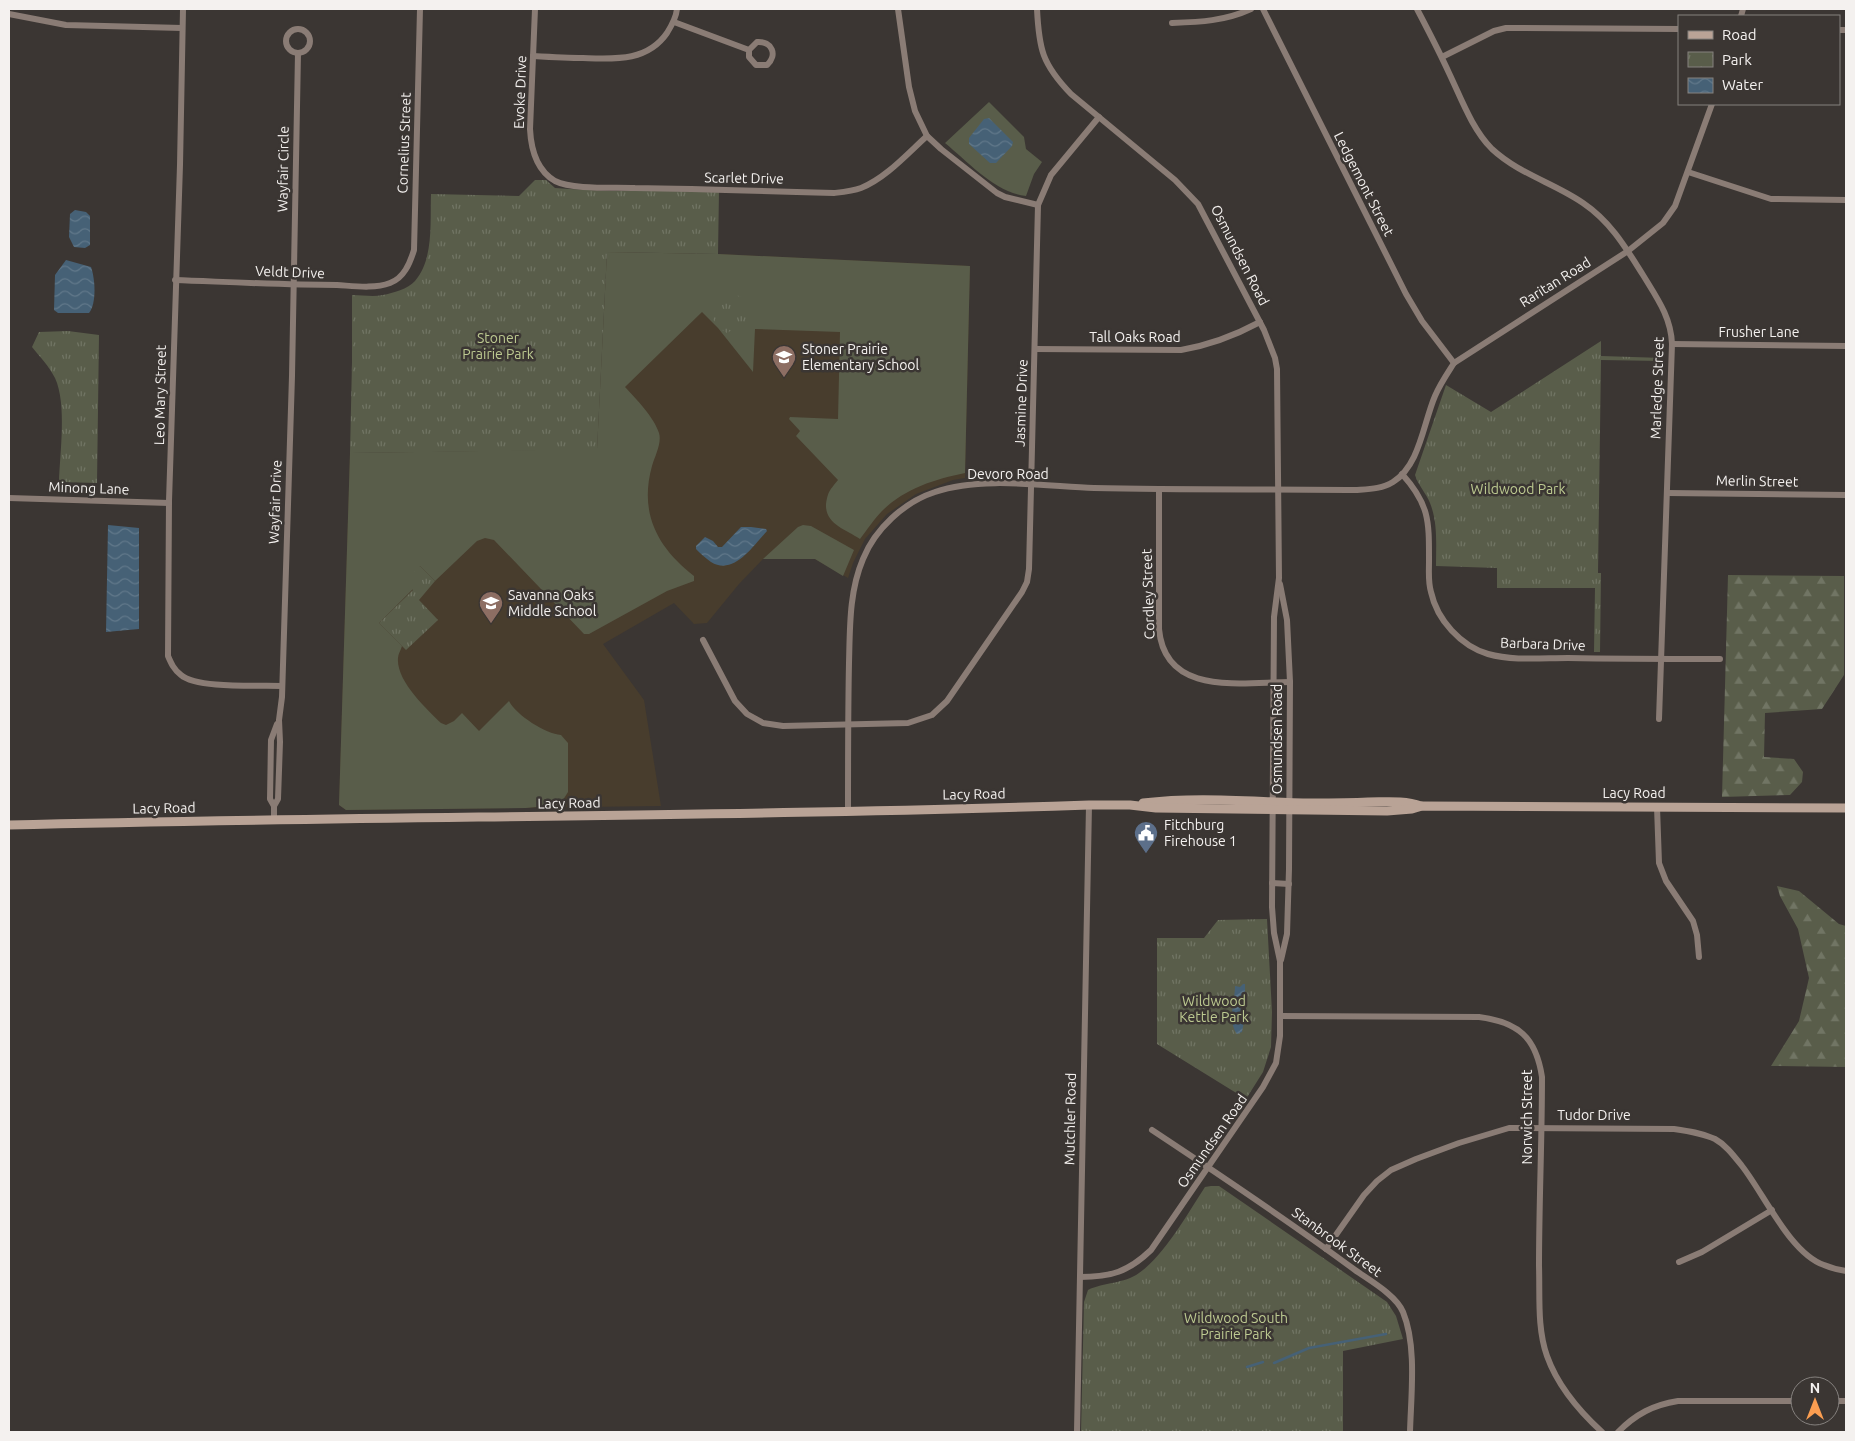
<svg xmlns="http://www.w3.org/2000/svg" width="1855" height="1441" font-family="Ubuntu,sans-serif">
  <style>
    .education { fill: #483d2d }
    .green { fill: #595d4a }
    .forest { fill: url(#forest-firs) }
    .park { fill: url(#park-tufts) }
    .water { fill: url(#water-waves) }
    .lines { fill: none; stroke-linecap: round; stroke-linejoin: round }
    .stream { stroke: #466176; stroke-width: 2.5 }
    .street { stroke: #8a7c75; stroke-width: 6 }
    .secondary { stroke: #b9a396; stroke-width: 9 }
    .labels { text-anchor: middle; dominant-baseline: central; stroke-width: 5; stroke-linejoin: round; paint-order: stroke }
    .street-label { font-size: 14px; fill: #f4f1ef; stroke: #3b3633 }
    .park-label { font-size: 14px; fill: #bdca91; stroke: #3b3633 }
    .poi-label { font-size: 14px; fill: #f4f1ef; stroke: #3b3633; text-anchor: start }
  </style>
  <defs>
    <pattern id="forest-firs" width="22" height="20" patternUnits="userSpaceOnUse" patternTransform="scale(1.25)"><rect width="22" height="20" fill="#595d4a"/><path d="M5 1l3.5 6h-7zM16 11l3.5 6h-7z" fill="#717564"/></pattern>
    <pattern id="park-tufts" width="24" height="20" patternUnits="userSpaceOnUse" patternTransform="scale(1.25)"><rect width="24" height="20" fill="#595d4a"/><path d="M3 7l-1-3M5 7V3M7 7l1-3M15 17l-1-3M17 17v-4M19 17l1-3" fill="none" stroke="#717564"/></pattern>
    <pattern id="water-waves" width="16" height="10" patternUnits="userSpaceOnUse" patternTransform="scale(1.25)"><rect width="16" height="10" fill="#466176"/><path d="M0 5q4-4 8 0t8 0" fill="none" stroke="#61788a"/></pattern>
  </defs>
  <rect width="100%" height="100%" fill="#3b3633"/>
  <path class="education" d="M607,252L718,254L970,266L965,478L953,480L916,494L887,514L865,539L853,563L848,578L815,559H763L739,584L707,623L694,624L674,603L603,644L644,700L661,806L346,810L339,805L350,453L597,449Z"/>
  <g class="green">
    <path d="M989,102L1024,137L1026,149L1042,162L1034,174L1026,196C996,193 968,162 945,143Z"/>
    <path d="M607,252L718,254L970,266L965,473C935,479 904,489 882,511C874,519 867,530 860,539C845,529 825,524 826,504C828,491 830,490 838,480L796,436L800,431L789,419L790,417L838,419L840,332L755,329L753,372L718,328L702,312L625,387C636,399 654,417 659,433C662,443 655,456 652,466C639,513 657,547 694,576V581L667,591L589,634H584L494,540L485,538L477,541L435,581L420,566L413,589L379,623L402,646C401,650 398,654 398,658C396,681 427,709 441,723L446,725L454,721L462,713L479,731L509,701C516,715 546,734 561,735L568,743V792L563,800L557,805L526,808L346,810L339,805L350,453L597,449Z"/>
    <path d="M803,525L811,526L854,550L843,576L815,559H763L798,527Z"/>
  </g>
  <g class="forest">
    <path d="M1728,575L1844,576V675L1822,709L1765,713L1764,757L1794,759L1803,772L1802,782L1790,795L1722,797Z"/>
    <path d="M1777,886L1799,891L1839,924L1846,926V1067L1771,1066L1799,1021L1809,978L1798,929L1780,896Z"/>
  </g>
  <g class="park">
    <path d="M535,180H546L555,188L570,189L609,191L719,190L718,254L607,252L597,450L350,453L352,362V295C362,295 373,297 383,295C393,293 408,289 415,281C434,259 430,222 431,194L519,196Z"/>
    <path d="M730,294C749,296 760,308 747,326L740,325L727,333C707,322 705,300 730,294Z"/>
    <path d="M68,331L99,335L97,483L59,482C60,452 67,404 55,378C49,366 40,357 32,347L39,332Z"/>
    <path d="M1601,341V356L1663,358L1662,361L1601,360L1598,573H1601L1600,652H1594L1595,588H1497V568L1436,566C1436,545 1438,523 1430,503C1426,493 1418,485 1415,475L1446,385L1491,412Z"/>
    <path d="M420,566L435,581L419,600L438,620L406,650L379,623L413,590L405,581Z"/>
    <path d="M1267,919L1272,1012L1271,1047L1263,1072L1246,1099L1157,1044V938H1204L1218,920Z"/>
    <path d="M1211,1186H1219L1387,1302L1396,1316L1403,1339L1343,1351V1432H1081L1084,1302L1088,1290C1104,1282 1124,1284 1139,1273C1164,1256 1188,1213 1205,1187Z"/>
  </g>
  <g class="water">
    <path d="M989,118L1013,142L1012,146L996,163H990L969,144V138L984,119Z"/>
    <path d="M75,210L86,212L90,216V245L85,248L74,247L69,237L70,214Z"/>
    <path d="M66,260L91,267C95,278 97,303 89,313H58L54,310L55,275Z"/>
    <path d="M108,525L139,528V629L106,632Z"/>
    <path d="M741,527H751L766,529L767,531C753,546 734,576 711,562C705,558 700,553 696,549V546L705,537L713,541L718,547H722Z"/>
    <path d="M1243,984H1245V1016L1242,1032L1237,1034C1227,1020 1235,1001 1235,986L1240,987Z"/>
  </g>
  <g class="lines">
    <g class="stream">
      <path d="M1274,1363L1309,1348L1386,1334"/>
      <path d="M1247,1367L1263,1362"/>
    </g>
    <g class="street">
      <path d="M183,9L180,165L169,501L168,656C171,663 174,670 181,675C197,689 259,685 282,686"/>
      <path d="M535,9L530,129C531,149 536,170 555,181C573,190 615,187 635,188C701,189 768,191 834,193C843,192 853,191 861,188C886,178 908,153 927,136"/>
      <path d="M898,9L909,87L915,111L927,136L941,149L997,193L1005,197L1038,205"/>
      <path d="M1037,9C1039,49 1042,64 1071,94L1175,180L1198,204L1264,330L1275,358L1277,369L1279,578L1274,617L1272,907L1274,933L1280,961V1036L1276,1063L1263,1087L1151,1250C1128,1272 1111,1277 1080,1277"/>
      <path d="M1263,9L1406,294L1422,321L1454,363"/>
      <path d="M1417,9C1428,30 1439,51 1449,73C1461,98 1472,129 1492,149C1519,174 1554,183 1583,203C1611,222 1626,248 1643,275C1657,298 1671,317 1672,344L1659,719"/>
      <path d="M9,14L66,25L182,28"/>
      <path d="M1741,16L1743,9"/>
      <path d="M674,22L749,50V57L756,65H767C778,55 772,41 757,42L749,50"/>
      <path d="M1172,23C1200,22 1225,21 1251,9"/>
      <circle cx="298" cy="41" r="12"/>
      <path d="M1839,30H1846"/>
      <path d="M533,56C550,57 567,58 583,58C614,59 647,62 667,33C672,25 676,18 677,9"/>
      <path d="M1442,57L1494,31L1506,28L1679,29"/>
      <path d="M1688,172L1771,199L1846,200"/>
      <path d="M175,280C229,282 283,285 337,285C354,286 374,289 390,283C404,278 410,263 414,250L420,9"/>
      <path d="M1672,344L1846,346"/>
      <path d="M1035,349L1181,350C1210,345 1234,336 1260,322"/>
      <path d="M1402,474C1430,505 1429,522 1429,562C1429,572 1428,582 1431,592C1437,620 1461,646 1488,654C1513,661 1542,658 1568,658C1618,659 1669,659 1720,659"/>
      <path d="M1159,489V629C1165,697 1242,682 1290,682"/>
      <path d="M1667,493L1846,495"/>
      <path d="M9,498L169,503"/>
      <path d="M1280,584L1287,620L1290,682L1289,869L1287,934L1281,960"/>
      <path d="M703,640L735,701L747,714L763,723L783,726L908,723L932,715L947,701L1022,592L1027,582L1029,569L1038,205L1051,175L1099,117"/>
      <path d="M274,806L278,799L280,742L279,720L282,697L292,376L298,53"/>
      <path d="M1657,807L1659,863L1666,881L1693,921L1697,935L1699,957"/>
      <path d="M848,811C848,762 848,712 849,663C850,628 849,592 863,559C875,529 904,502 935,492C981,476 1045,486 1094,488C1181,490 1268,489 1355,490C1368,489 1382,489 1393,482C1420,465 1423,424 1435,396C1440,384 1447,374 1454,363L1628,251L1663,223L1675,206L1712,104"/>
      <path d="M274,819V806L270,799L271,740L277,724"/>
      <path d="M1272,883L1289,884"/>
      <path d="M1280,1016L1479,1017C1518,1022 1536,1037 1542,1077C1542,1140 1539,1203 1539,1266C1540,1296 1537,1328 1547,1356C1558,1387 1579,1411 1602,1432"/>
      <path d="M1152,1130C1220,1175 1289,1221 1355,1270C1369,1280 1396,1295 1403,1312C1417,1346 1411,1395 1410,1432"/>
      <path d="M1326,1249L1364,1195L1377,1181L1391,1170L1416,1159L1459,1143L1509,1128L1674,1129C1688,1131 1702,1133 1715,1139C1726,1145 1734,1156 1742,1166C1764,1194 1790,1253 1824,1265C1831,1268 1839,1270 1846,1271"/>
      <path d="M1679,1262L1702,1252L1772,1210"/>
      <path d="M1830,1401H1846"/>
      <path d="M1077,1432L1089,805"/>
      <path d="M1618,1432C1636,1414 1653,1405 1678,1401H1800"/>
    </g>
    <g class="secondary">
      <path d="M1143,803C1199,796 1254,802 1311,803C1330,803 1349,803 1368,802C1386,802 1404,800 1421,806"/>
      <path d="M9,825C369,816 729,817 1089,805H1130L1156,808L1387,811L1412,809L1422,806L1846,808"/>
    </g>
  </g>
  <defs>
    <g id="school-pin" transform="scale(1.25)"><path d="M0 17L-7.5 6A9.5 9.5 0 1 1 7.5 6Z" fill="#8d6e63" stroke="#3b3633"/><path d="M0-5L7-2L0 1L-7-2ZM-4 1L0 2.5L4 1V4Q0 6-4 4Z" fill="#fff"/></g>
    <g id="civic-pin" transform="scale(1.25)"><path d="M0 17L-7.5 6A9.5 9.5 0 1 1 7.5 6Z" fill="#5c6f8a" stroke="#3b3633"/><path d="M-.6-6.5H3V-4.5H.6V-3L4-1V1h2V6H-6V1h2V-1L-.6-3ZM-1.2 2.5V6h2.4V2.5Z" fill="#fff"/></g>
  </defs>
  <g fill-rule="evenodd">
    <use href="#school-pin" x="784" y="357"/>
    <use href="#school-pin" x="491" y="603"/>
    <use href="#civic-pin" x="1146" y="833"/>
  </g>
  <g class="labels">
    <g class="street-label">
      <text transform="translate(520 92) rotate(-88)">Evoke Drive</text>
      <text transform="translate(404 143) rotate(-88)">Cornelius Street</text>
      <text transform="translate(283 169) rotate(-89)">Wayfair Circle</text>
      <text transform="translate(744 178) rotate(1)">Scarlet Drive</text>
      <text transform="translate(1364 184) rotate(63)">Ledgemont Street</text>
      <text transform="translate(1240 255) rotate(63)">Osmundsen Road</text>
      <text transform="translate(290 272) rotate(2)">Veldt Drive</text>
      <text transform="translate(1555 282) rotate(-32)">Raritan Road</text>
      <text x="1759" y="332">Frusher Lane</text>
      <text x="1135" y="337">Tall Oaks Road</text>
      <text transform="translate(1657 388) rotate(-88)">Marledge Street</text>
      <text transform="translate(160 395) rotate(-89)">Leo Mary Street</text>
      <text transform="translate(1021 403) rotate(-88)">Jasmine Drive</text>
      <text x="1008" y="474">Devoro Road</text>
      <text transform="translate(1757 481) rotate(1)">Merlin Street</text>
      <text transform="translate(89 488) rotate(2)">Minong Lane</text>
      <text transform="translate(275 502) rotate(-88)">Wayfair Drive</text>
      <text transform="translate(1148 594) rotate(-92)">Cordley Street</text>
      <text transform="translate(1543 644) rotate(2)">Barbara Drive</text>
      <text transform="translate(1277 739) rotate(-90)">Osmundsen Road</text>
      <text x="1634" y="793">Lacy Road</text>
      <text transform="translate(974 794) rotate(-1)">Lacy Road</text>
      <text transform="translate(569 803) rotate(-1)">Lacy Road</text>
      <text transform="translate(164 808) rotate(-1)">Lacy Road</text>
      <text x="1594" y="1115">Tudor Drive</text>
      <text transform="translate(1527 1117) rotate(-90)">Norwich Street</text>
      <text transform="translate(1070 1119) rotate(-89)">Mutchler Road</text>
      <text transform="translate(1212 1141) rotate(-55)">Osmundsen Road</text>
      <text transform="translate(1337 1242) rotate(36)">Stanbrook Street</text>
    </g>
    <g class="park-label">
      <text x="498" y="338">Stoner<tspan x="498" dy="16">Prairie Park</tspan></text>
      <text x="1518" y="489">Wildwood Park</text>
      <text x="1214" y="1001">Wildwood<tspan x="1214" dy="16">Kettle Park</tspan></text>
      <text x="1236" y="1318">Wildwood South<tspan x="1236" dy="16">Prairie Park</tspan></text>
    </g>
    <g class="poi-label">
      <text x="802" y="349">Stoner Prairie<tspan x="802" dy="16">Elementary School</tspan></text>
      <text x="508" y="595">Savanna Oaks<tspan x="508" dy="16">Middle School</tspan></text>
      <text x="1164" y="825">Fitchburg<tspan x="1164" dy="16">Firehouse 1</tspan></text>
    </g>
  </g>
  <rect width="1855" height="1441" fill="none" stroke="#f4f1ef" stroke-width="20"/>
  <rect x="1678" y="15" width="162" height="90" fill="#3b3633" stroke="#85817e"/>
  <rect x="1688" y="31" width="25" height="8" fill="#b9a396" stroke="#85817e"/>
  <text x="1722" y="40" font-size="15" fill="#f4f1ef">Road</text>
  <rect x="1688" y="52" width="25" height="15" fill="url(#park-tufts)" stroke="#85817e"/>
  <text x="1722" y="65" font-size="15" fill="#f4f1ef">Park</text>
  <rect x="1688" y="78" width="25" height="15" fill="url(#water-waves)" stroke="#85817e"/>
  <text x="1722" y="90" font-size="15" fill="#f4f1ef">Water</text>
  <g transform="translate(1815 1401)"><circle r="24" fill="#3b3633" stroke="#85817e"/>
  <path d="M0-4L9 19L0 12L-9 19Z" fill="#fb9e51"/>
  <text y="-8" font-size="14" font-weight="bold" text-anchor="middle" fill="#f4f1ef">N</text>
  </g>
</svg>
